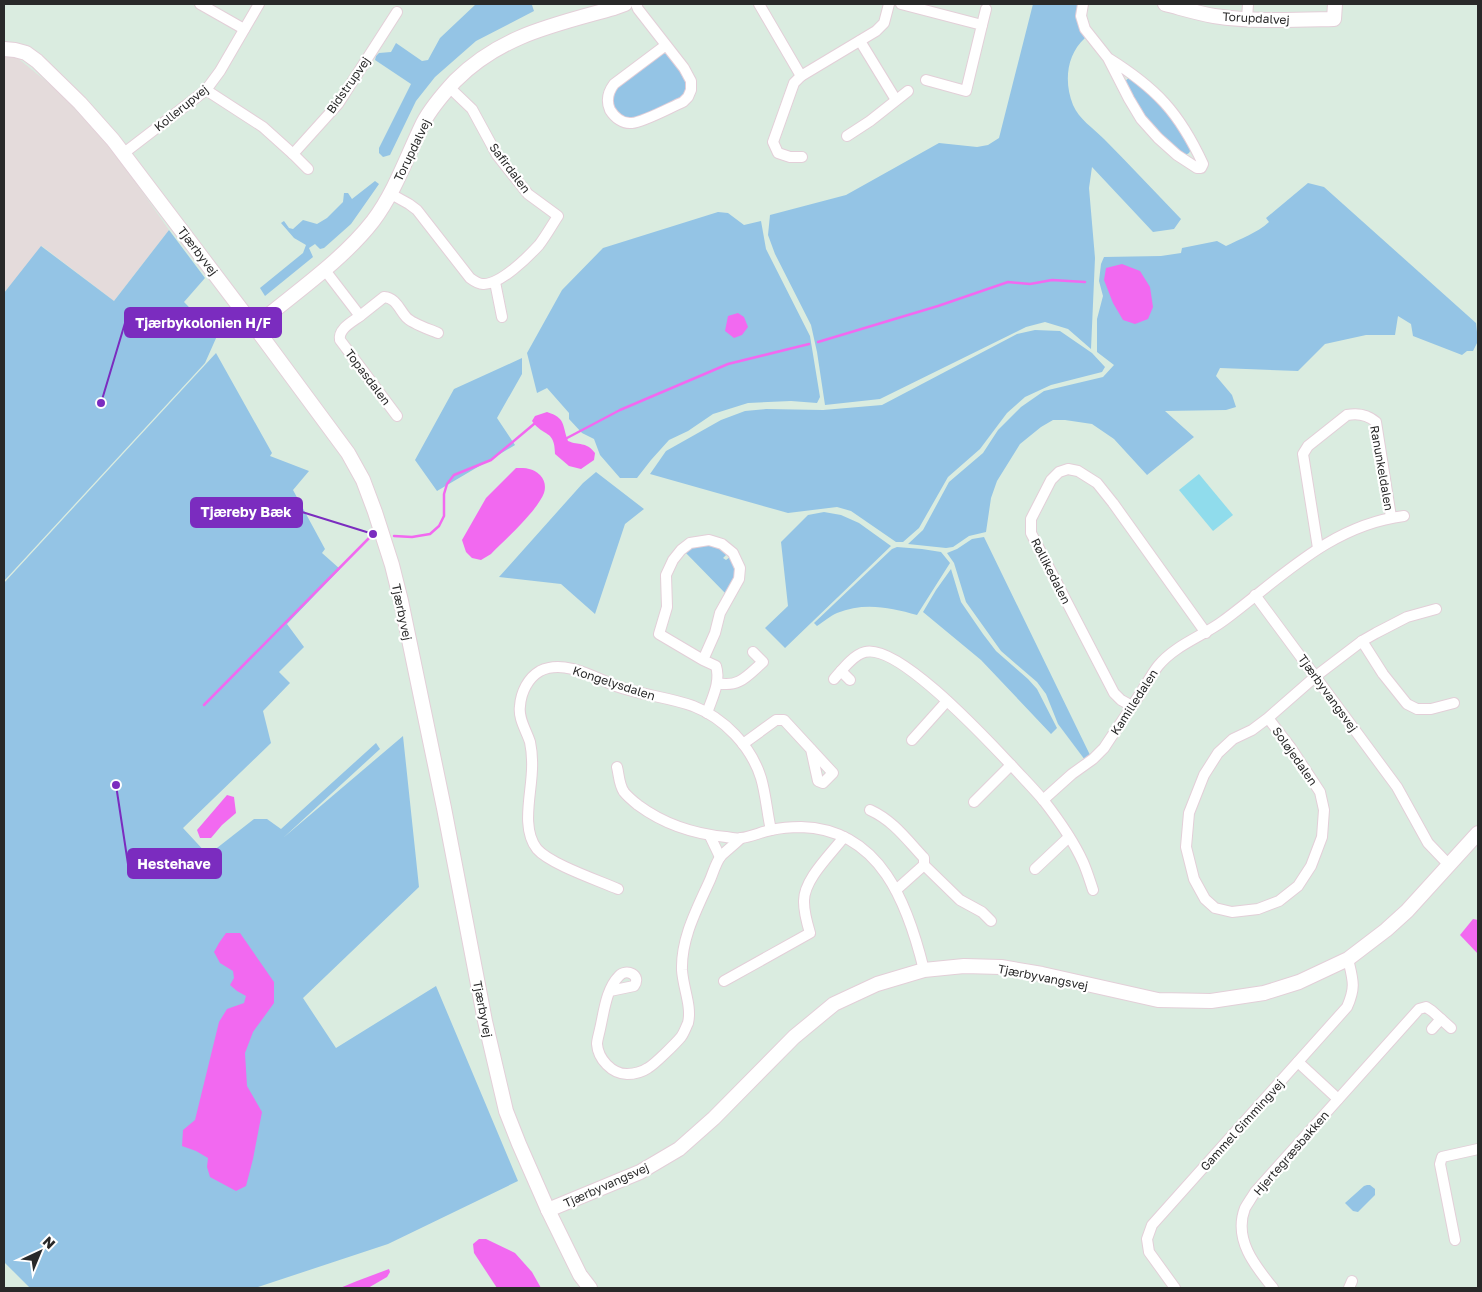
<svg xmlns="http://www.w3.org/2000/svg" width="1482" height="1292" font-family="'Golos Text',sans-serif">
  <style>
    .industrial { fill: #e4dbdb }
    .green { fill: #94c4e5 }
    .pitch { fill: #90dcec }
    .water { fill: #f269f0 }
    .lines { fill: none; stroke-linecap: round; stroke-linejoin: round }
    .stream { stroke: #f269f0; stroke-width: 2.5 }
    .street-casing { stroke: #e3cfd8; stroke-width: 12 }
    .secondary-casing { stroke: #e3cfd8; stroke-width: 16 }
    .street { stroke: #fff; stroke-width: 10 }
    .secondary { stroke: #fff; stroke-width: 14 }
    .labels { text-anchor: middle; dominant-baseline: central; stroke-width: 4.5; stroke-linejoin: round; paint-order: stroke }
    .street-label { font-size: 12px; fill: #292929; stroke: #fff }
    .leader { fill: none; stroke: #7b2cbf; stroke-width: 2 }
    .callout-dot { fill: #7b2cbf; stroke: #fff; stroke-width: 2 }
    .callout { fill: #7b2cbf; stroke: #7b2cbf; stroke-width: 2 }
    .callout-label { font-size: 14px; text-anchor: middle; font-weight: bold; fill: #fff }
  </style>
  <rect width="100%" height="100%" fill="#daece0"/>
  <path class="industrial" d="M4,47L58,91L112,149L169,230L114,301L42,246L4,293Z"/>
  <g class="green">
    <path d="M476,4H529L532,5L534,11L476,41L435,77L416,101L390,155L383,157L379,153V148L411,84L375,60L376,56L379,53L391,52L396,43L422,61L428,60L440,38Z"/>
    <path d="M1033,4H1079L1078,23L1085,38C1066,55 1064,83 1073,105C1079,119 1093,128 1104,139C1130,165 1155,192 1181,219L1174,229L1153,232L1092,167L1089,188L1095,258L1091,349L1068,329L1045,322L1026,327L880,399L825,405L817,352L811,325L775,254L768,235L770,215L846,195L939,143L977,147L988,145L999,138Z"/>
    <path d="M662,53C669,53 672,59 676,65C700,93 681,99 655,110C647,113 638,120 629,118C624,118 619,114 615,111L611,97L614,89Z"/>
    <path d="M1131,76L1171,114L1191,149L1189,153L1184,156L1149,124L1123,83Z"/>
    <path d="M375,181L379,184L351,224L324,248L320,249L315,244L309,248L313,257L265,296L260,288L303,253L306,245L294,238L281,223L284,221L289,228L293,229L303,220L317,224L327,218L343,202L344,193H348L352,199Z"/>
    <path d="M1308,183L1324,187L1476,323L1478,341L1473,351H1467L1462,355L1413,336L1411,324L1398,316L1395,335H1366L1325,344L1298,371L1220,368L1216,376L1232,395L1236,407L1226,410L1165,411L1194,437L1147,475L1114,439L1092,424L1065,420H1053L1041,427L1020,444L997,481L991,498L986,532L969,536L953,547L946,548L908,544L923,530L949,482L983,453L998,430L1021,407L1044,391L1103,377L1114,365L1097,352V319L1103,296L1099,281L1101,264L1104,257L1161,256L1181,253L1182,248L1217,241L1226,246C1240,239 1257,233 1269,222L1266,218Z"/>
    <path d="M718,212L728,213L744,225L761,221L766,249L810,336L820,397L817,403L791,401L748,403L713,414L688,431L669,440L651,460L637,478H620L600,455L594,439L582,433L569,419V413L547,388L537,393L527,353L562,290L603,248Z"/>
    <path d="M169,230L205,278L184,302L217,336L205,363L4,581V293L41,246L114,301Z"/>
    <path d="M1035,330L1060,331L1092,353L1105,367L1102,372L1051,385L1025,397L1007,413L980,449L948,477L919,528L903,542H896L851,511L837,507L788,513L650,474L666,451L721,420L745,411L766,409L823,410L882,405L1017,334Z"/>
    <path d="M216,353L272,453L270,456L309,471L293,490L325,549L322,553L340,569L287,624L304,647L279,672L290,683L263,711L271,743L183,828L208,855L254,819H267L281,829L376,743L380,749L283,838L403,736L419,887L303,998L336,1048L436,986L518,1181L388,1244L255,1288H30L4,1262V583Z"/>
    <path d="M522,358V374L497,418L515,445L437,491L415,460L454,389Z"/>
    <path d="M596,472L644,509L625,524L595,614L561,584L499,577L583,483Z"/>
    <path d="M824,512L841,515L859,523L891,546L785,648L765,628L788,606L781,542L808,515Z"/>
    <path d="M984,537L1090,755L1085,760L1058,724L1046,694L1037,682L1001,651L966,602L954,563L947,553L957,549L972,539Z"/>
    <path d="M714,544L728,553L723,558L726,560L730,557C738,576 736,577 727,595L684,551L692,547Z"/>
    <path d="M897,547L922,549L941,552L950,563L917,615C890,607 863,602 837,613C830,616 823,622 817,626L814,623L892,549Z"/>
    <path d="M951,569L961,602L983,634L996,651L1028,679L1037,689L1057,728L1051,734L981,660L923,612L936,590Z"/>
    <path d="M1367,1185H1370L1375,1189V1195L1358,1212L1353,1211L1345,1203L1364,1186Z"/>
  </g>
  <path class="pitch" d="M1199,474L1233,515L1213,531L1179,490Z"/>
  <g class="water">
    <path d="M1122,264L1140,271L1150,287L1153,307L1148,319L1135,324L1123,320L1113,303L1104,280L1106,268Z"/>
    <path d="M738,313L744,317L748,327L742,335L734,338L725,331L728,316Z"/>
    <path d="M547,412C566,418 562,425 568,441C579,446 586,441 595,453L594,460L581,469L569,466L555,454C555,429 543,437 532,421L535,416Z"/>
    <path d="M516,468C526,468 533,468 540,475C545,480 546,487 544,493C537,511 506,539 491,554L481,560L472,558L466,552L462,540L486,498Z"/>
    <path d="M227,795L234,797L236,813L222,825L211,838H200L197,830Z"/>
    <path d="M1473,919L1478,920V954L1460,935Z"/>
    <path d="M226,933H240L274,982V1003L253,1032L245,1053L247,1086L262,1112L253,1159L246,1186L236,1191L210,1177L207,1167L208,1158L196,1151L182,1146L183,1130L195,1120L219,1022L227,1009L244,1003L246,996L237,991L230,985L234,978L233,971L220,963L214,952L219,943Z"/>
    <path d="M479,1239H486L515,1253L532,1272L541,1288H497L474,1253L473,1244Z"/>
    <path d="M389,1269L390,1272L387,1277L368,1288H340L357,1281Z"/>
  </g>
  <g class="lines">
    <g class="stream">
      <path d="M818,342L938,306L1008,282L1030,284L1052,280L1085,282"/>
      <path d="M567,438L620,410L728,364L809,344"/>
      <path d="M394,536L412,537L430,534L439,526L444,516V494L447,484L454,475L491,460L534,424"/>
      <path d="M204,705L373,534"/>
    </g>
    <g class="street-casing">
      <g id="street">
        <path d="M200,4L244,29"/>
        <path d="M636,4L638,9L684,68L691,81V90L688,97L683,102C671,107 644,122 632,123C623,124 615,118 610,110C606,101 608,92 614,84L666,45"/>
        <path d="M759,4L801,76"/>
        <path d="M901,4L982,25L966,91L926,80"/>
        <path d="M1083,4L1081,16L1085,29L1108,58L1129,99L1141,119L1158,138L1177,155L1197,168H1201L1203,164C1179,112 1156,88 1108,58"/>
        <path d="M1247,19L1248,4"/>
        <path d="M982,25L986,9"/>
        <path d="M860,41L896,100"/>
        <path d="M206,90L263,127L293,154L308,169"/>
        <path d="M847,136L870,121L908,91"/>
        <path d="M124,153L206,90L220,71L259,4"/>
        <path d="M293,154L338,104L397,12"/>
        <path d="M802,157H790L778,153L773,142L794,83L801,76L876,31L884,23L889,4"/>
        <path d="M391,194L409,204L417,210L470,278C474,281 478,284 483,284C500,285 528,257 539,245C546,236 552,225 558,216L528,194L497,155L472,109L449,87"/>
        <path d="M324,269L360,316C352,322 338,329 340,340L397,416"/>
        <path d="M495,282L502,317"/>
        <path d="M360,316L384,297C396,298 399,309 406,317C412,324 429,329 438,333"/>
        <path d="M1318,548L1303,454L1308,446L1347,415C1357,413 1368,415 1376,422L1391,517"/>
        <path d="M1255,595L1397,787L1428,843L1449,865"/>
        <path d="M1362,641L1383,674L1407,704L1417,709H1431L1454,703"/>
        <path d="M703,660L659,634L667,607L666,575L673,560L681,550L690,543L709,540L722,544L733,553L740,568L739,579L720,613L715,633L703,660L716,666C721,682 712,698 707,713"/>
        <path d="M841,671L850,680"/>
        <path d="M834,679C842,670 853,655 865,652C899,643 989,742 1013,767C1023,778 1034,789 1044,801C1058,819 1073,840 1083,862C1087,871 1090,881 1093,890"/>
        <path d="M717,683C739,688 747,676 763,662L753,652"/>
        <path d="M1132,706L1121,700L1114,693L1031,533V519L1051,480L1059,472L1068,469L1078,471L1097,483L1113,503L1206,633"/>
        <path d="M1268,718L1291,748L1320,792L1324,810L1322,837L1311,866L1298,886L1279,901L1258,909L1232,912L1215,908L1205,899L1194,879L1186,847L1189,813L1204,775L1218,753L1233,739L1252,730L1268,718L1316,676L1362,641L1376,633L1407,617L1436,609"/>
        <path d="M912,740L947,701"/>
        <path d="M743,744L776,720H784L833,773L823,783L818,781L811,749"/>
        <path d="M617,767C619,775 619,785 624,792C628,797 633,801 638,805C665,825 694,834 726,837C731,838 737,839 741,838C751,837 761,832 771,830C780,828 792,827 801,827C881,829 908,905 924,970"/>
        <path d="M1043,800L1072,774L1093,759L1104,748C1115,731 1127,714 1138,697C1145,687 1151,675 1158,666C1175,645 1203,636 1223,621C1280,579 1330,525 1404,516"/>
        <path d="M974,802L1011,765"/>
        <path d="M870,810C894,821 907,840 924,858V865L960,900L982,912L991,921"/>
        <path d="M710,836L720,857"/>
        <path d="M1035,869L1069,837"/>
        <path d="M618,889C597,880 550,864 537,849C519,826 534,787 532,760C532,754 531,747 530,742C526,730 518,718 520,706C521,692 528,678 540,671C564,659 594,677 616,686C641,695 668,697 693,706C724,718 751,746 761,778C766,795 767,813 771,830"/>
        <path d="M896,890L924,865"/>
        <path d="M724,981L810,933C807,923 804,913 804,902C803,880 831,854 844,837"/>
        <path d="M610,991L634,986C642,975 626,968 619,976C606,989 604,1012 600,1029C599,1034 597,1040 597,1044C598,1059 612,1074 627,1074C634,1074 642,1072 648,1068C655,1064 676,1043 681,1037C684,1033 686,1027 688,1023C692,1006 683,988 682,970C681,938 697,909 710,880C713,873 716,862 721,856C727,850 735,844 741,838"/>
        <path d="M1432,1029L1441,1019"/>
        <path d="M1298,1062L1338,1099"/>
        <path d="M1455,1240L1440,1164L1442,1157L1478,1149"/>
        <path d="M1175,1288L1149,1252L1147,1239L1152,1225L1347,1007C1356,987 1353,980 1348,959"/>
        <path d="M1273,1288C1255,1266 1233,1239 1245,1208C1248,1203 1252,1197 1255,1192L1419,1009L1426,1007L1432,1011L1451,1028"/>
        <path d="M1349,1288L1352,1281"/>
      </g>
    </g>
    <g class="secondary-casing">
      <g id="secondary">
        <path d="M1165,4C1181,8 1197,13 1214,16C1253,22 1294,20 1334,19L1335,4"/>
        <path d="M4,49L15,50L26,53L37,61L80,103L113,140L263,338L348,453L363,480L375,512L392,565L401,601L444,808L485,1021L506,1111L519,1144L548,1210L580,1275L590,1288"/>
        <path d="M254,327C293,294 342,261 373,221C395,192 407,156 423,123C431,108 443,94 455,81C501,35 554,25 614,8L625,4"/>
        <path d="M548,1210L640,1172L679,1149L714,1118L794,1037L834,1004L877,984L924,970L964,966L1001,967L1042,974L1158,1000L1211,1001L1264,993L1299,982L1348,959L1386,930L1407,911L1478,833"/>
      </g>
    </g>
    <use href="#street" class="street"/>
    <use href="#secondary" class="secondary"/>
  </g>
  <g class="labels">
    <g class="street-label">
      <text transform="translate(1256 18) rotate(3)">Torupdalvej</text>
      <text transform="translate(348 85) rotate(-55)">Bidstrupvej</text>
      <text transform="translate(181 108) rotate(-39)">Kollerupvej</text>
      <text transform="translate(412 150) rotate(-64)">Torupdalvej</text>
      <text transform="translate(510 168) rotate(53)">Safirdalen</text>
      <text transform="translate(198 251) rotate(53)">Tjærbyvej</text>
      <text transform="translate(368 377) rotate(53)">Topasdalen</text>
      <text transform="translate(1382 468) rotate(80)">Ranunkeldalen</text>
      <text transform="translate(1051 571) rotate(63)">Røllikedalen</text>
      <text transform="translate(402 612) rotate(78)">Tjærbyvej</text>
      <text transform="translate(614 683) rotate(18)">Kongelysdalen</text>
      <text transform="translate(1328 693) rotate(54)">Tjærbyvangsvej</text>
      <text transform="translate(1134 702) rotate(-57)">Kamilledalen</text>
      <text transform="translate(1295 756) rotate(55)">Soløjedalen</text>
      <text transform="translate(1043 977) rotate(11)">Tjærbyvangsvej</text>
      <text transform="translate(483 1009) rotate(79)">Tjærbyvej</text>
      <text transform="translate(1242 1125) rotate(-48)">Gammel Gimmingvej</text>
      <text transform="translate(1291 1153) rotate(-49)">Hjertegræsbakken</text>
      <text transform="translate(606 1185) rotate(-24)">Tjærbyvangsvej</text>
    </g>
  </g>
  <path class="leader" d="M101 403L125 323M373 534L302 512M116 785L128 864"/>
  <g class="callout-dot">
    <circle cx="101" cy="403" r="5"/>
    <circle cx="373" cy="534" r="5"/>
    <circle cx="116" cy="785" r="5"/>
  </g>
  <g class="callout">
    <rect x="125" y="308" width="156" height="29" rx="5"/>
    <rect x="191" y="498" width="111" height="29" rx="5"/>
    <rect x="128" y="849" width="93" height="29" rx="5"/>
  </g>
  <g class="callout-label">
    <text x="203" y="328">Tjærbykolonien H/F</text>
    <text x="246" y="517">Tjæreby Bæk</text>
    <text x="174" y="869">Hestehave</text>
  </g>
  <rect width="1482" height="1292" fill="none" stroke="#292929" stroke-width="10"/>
  <g transform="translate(40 1252) rotate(44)" stroke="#ffffff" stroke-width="4" paint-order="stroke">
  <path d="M0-4L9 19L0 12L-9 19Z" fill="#292929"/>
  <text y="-8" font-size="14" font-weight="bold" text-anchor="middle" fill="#292929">N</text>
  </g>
</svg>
